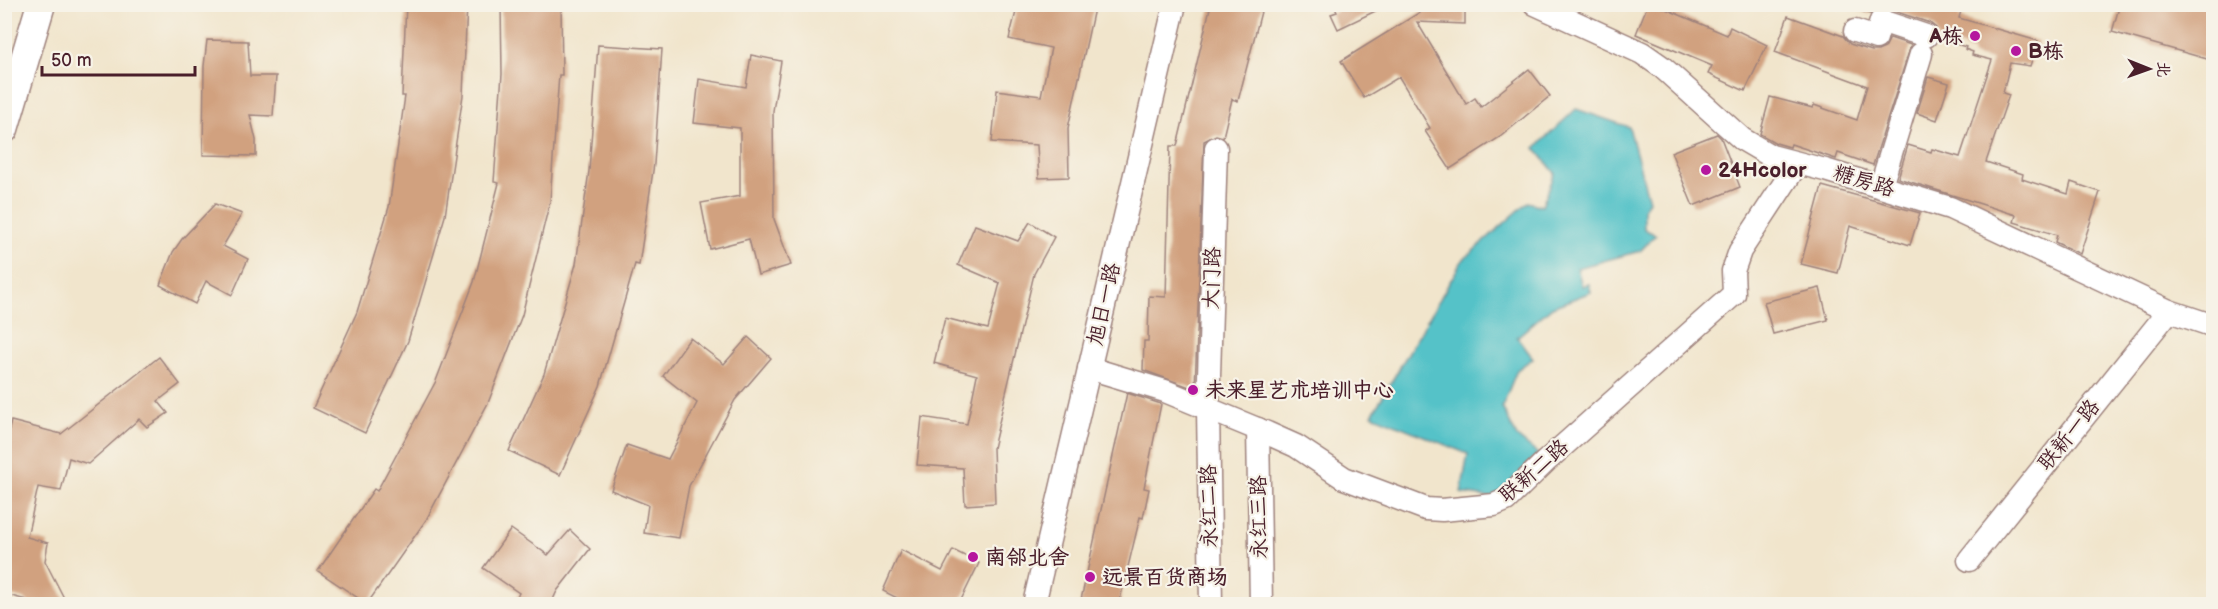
<svg xmlns="http://www.w3.org/2000/svg" width="2218" height="609" font-family="'Balsamiq Sans','LXGW WenKai TC',sans-serif">
  <style>
    .water { fill: #54c2c8; stroke: #4f707a; stroke-width: 1.5 }
    .building { fill: #d1a17f }
    .lines { fill: none; stroke-linecap: round; stroke-linejoin: round }
    .minor-casing { stroke: #9e827c; stroke-width: 25 }
    .major-casing { stroke: #9e827c; stroke-width: 31 }
    .minor { stroke: #fff; stroke-width: 22 }
    .major { stroke: #fff; stroke-width: 28 }
    .poi-dot { fill: #b5179e; stroke: #f7f3e8; stroke-width: 2 }
    .labels { text-anchor: middle; dominant-baseline: central; stroke-width: 4.5; stroke-linejoin: round; paint-order: stroke }
    .poi-label { font-size: 21px; font-weight: bold; fill: #4a1f2b; stroke: #f7f3e8; text-anchor: start }
    .street-label { font-size: 21px; fill: #4a1f2b; stroke: #f7f3e8 }
  </style>
  <rect width="100%" height="100%" fill="#f7f3e8"/>
  <filter id="ink" filterUnits="userSpaceOnUse"><feTurbulence type="fractalNoise" baseFrequency=".0167" numOctaves="2"/><feDisplacementMap in="SourceGraphic" scale="12" xChannelSelector="R" yChannelSelector="G"/><feConvolveMatrix kernelMatrix="1 2 1 2 8 2 1 2 1" color-interpolation-filters="sRGB"/></filter>
  <filter id="wash" filterUnits="userSpaceOnUse"><feTurbulence type="fractalNoise" baseFrequency=".008" numOctaves="4" result="noise"/><feDisplacementMap in="SourceGraphic" scale="24" xChannelSelector="R" yChannelSelector="G"/><feGaussianBlur stdDeviation="1.35" result="paint"/><feColorMatrix in="noise" values="0 0 0 0 0 0 0 0 0 0 0 0 0 0 0 0 0 1.4 0 .05"/><feComposite in="paint" operator="in"/></filter>
  <g filter="url(#wash)">
    <rect width="100%" height="100%" fill="#f1e5cc"/>
    <path class="water" d="M1576,109L1629,127L1649,201L1644,208V229L1656,235L1640,251L1577,268L1582,286L1589,284L1591,292L1552,307L1517,337L1533,358L1517,370L1502,407L1517,437L1538,454L1494,498L1461,493L1468,454L1372,415L1462,261L1528,202L1542,206L1555,173L1535,148Z"/>
    <g id="blocks">
      <g class="building">
        <path d="M406,4H467L463,95L445,216L408,341L365,433L313,408L357,312L389,207L405,96H402Z"/>
        <path d="M501,4H561L562,75H559L550,201L522,315L488,403L426,520L367,604L318,571L374,489L377,491L436,381L474,282L499,183L494,182L502,74Z"/>
        <path d="M1018,4H1095L1068,128L1069,177L1039,178L1037,145L992,142L997,90L1041,96L1051,48L1009,39Z"/>
        <path d="M1211,4H1263L1238,101L1232,99L1223,137L1216,135L1204,141L1195,389L1143,370L1144,341H1148L1149,296L1166,297L1170,146H1177Z"/>
        <path d="M1333,4H1390L1338,29L1331,14L1337,12Z"/>
        <path d="M1433,4H1465V24L1417,22L1466,104L1475,98L1481,107L1529,69L1550,96L1500,137L1450,169L1425,131L1430,128L1399,77L1364,98L1341,61Z"/>
        <path d="M1648,4H1654L1727,35L1730,27L1767,45L1745,91L1708,74L1712,66L1636,34Z"/>
        <path d="M1852,4H1963L1959,18L2038,41L2030,66L2010,63L2003,93L2009,95L1986,162L2023,174L2022,179L2068,194L2071,182L2100,192L2080,254L2055,242L2057,235L2014,222L2016,215L1898,178L1908,145L1931,152L1932,149L1960,157L1992,60L1972,55L1973,52L1965,49L1966,47L1939,39L1936,28L1930,23L1885,8H1878L1870,14L1852,8Z"/>
        <path d="M2120,4H2206L2214,7V61L2112,32Z"/>
        <path d="M1788,16L1843,36L1850,44L1872,51H1878L1885,48L1890,38L1911,45L1873,165L1838,153L1836,159L1791,144L1790,147L1776,143L1760,134L1770,97L1813,108L1814,105L1857,120L1867,86L1775,52Z"/>
        <path d="M207,40L248,41L250,76H276L273,116L250,115L256,140V156L203,155L204,66Z"/>
        <path d="M598,45L662,49L654,164L639,265L635,264L600,386L560,475L509,451L544,374L576,264L589,171Z"/>
        <path d="M751,55L781,61L773,111L774,219L791,265L758,275L749,239L710,249L701,203L740,196V128L694,123L699,79L746,87Z"/>
        <path d="M1928,77L1949,83L1937,120L1917,113Z"/>
        <path d="M1717,134L1721,138L1740,187L1693,206L1671,152Z"/>
        <path d="M1822,186L1920,213L1910,245L1850,226L1838,273L1801,264Z"/>
        <path d="M215,204L242,214L223,246L248,259L232,295L206,281L195,304L160,285L173,252L182,239Z"/>
        <path d="M1030,222L1054,237L1034,274L993,448L995,503L965,505L963,468L917,465L922,417L967,424L977,375L934,363L945,318L988,329L1000,283L958,265L975,225L1018,241Z"/>
        <path d="M1820,288L1828,320L1773,334L1764,302Z"/>
        <path d="M748,337L771,358L735,400L689,486L679,538L644,533L648,505L611,490L627,445L668,459L697,403L663,376L690,338L724,364Z"/>
        <path d="M159,357L180,384L158,401L168,413L147,427L139,419L88,464L69,458L61,491L38,487L27,537L48,543L45,561L67,604H29L26,600L4,594V450L11,421L61,434Z"/>
        <path d="M1127,393L1161,404L1144,488L1149,489L1143,518L1140,517L1119,604H1080Z"/>
        <path d="M511,529L548,555L570,530L590,549L557,591L551,604H513L519,593L483,568Z"/>
        <path d="M901,550L942,571L953,550L979,563L959,604H909L883,591Z"/>
      </g>
    </g>
  </g>
  <g filter="url(#ink)">
    <use href="#blocks" fill-opacity="0" stroke="#9e827c" stroke-width="1.5"/>
    <g class="lines">
      <g class="minor-casing">
        <g id="minor">
          <path d="M1535,4L1642,53L1662,67L1742,139L1771,156L1825,170L1950,208L2169,311L2214,326"/>
          <path d="M1855,31L1876,38L1881,21L1926,36"/>
          <path d="M1881,186L1921,54"/>
          <path d="M1089,368L1165,391L1267,433L1296,446L1344,478L1426,509L1442,510L1494,505L1506,500L1545,462L1734,294L1733,271L1740,251L1797,164"/>
          <path d="M1258,429L1261,604"/>
          <path d="M1969,560L2169,311"/>
          <path d="M1034,604L1175,4"/>
          <path d="M1211,604L1208,408L1216,148"/>
        </g>
      </g>
      <g class="major-casing">
        <path id="major" d="M4,129L41,4"/>
      </g>
      <use href="#minor" class="minor"/>
      <use href="#major" class="major"/>
    </g>
  </g>
  <g class="poi-dot">
    <circle cx="1975" cy="36" r="6"/>
    <circle cx="2016" cy="51" r="6"/>
    <circle cx="1706" cy="170" r="6"/>
    <circle cx="1193" cy="390" r="6"/>
    <circle cx="973" cy="557" r="6"/>
    <circle cx="1090" cy="577" r="6"/>
  </g>
  <g class="labels">
    <g class="poi-label">
      <text x="1963" y="36" text-anchor="end">A栋</text>
      <text x="2028" y="51">B栋</text>
      <text x="1718" y="170">24Hcolor</text>
      <text x="1205" y="390">未来星艺术培训中心</text>
      <text x="985" y="557">南邻北舍</text>
      <text x="1102" y="577">远景百货商场</text>
    </g>
    <g class="street-label">
      <text transform="translate(1864 181) rotate(17)">糖房路</text>
      <text transform="translate(1212 278) rotate(-88)">大门路</text>
      <text transform="translate(1104 304) rotate(-77)">旭日一路</text>
      <text transform="translate(2069 435) rotate(-51)">联新一路</text>
      <text transform="translate(1534 471) rotate(-41)">联新二路</text>
      <text transform="translate(1209 506) rotate(-91)">永红二路</text>
      <text transform="translate(1259 517) rotate(-91)">永红三路</text>
    </g>
  </g>
  <rect width="2218" height="609" fill="none" stroke="#f7f3e8" stroke-width="24"/>
  <g transform="translate(2149 69) rotate(91)" stroke="#f7f3e8" stroke-width="4.5" paint-order="stroke">
  <path d="M0-4.5L10 22L0 15L-10 22Z" fill="#4a1f2b"/>
  <text y="-9" font-size="16" font-weight="bold" text-anchor="middle" fill="#4a1f2b">北</text>
  </g>
  <path d="M42 66v9h153v-9" fill="none" stroke="#4a1f2b" stroke-width="3"/>
  <text x="51" y="66" font-size="18" fill="#4a1f2b" stroke="#f7f3e8" stroke-width="4.5" paint-order="stroke">50 m</text>
</svg>
